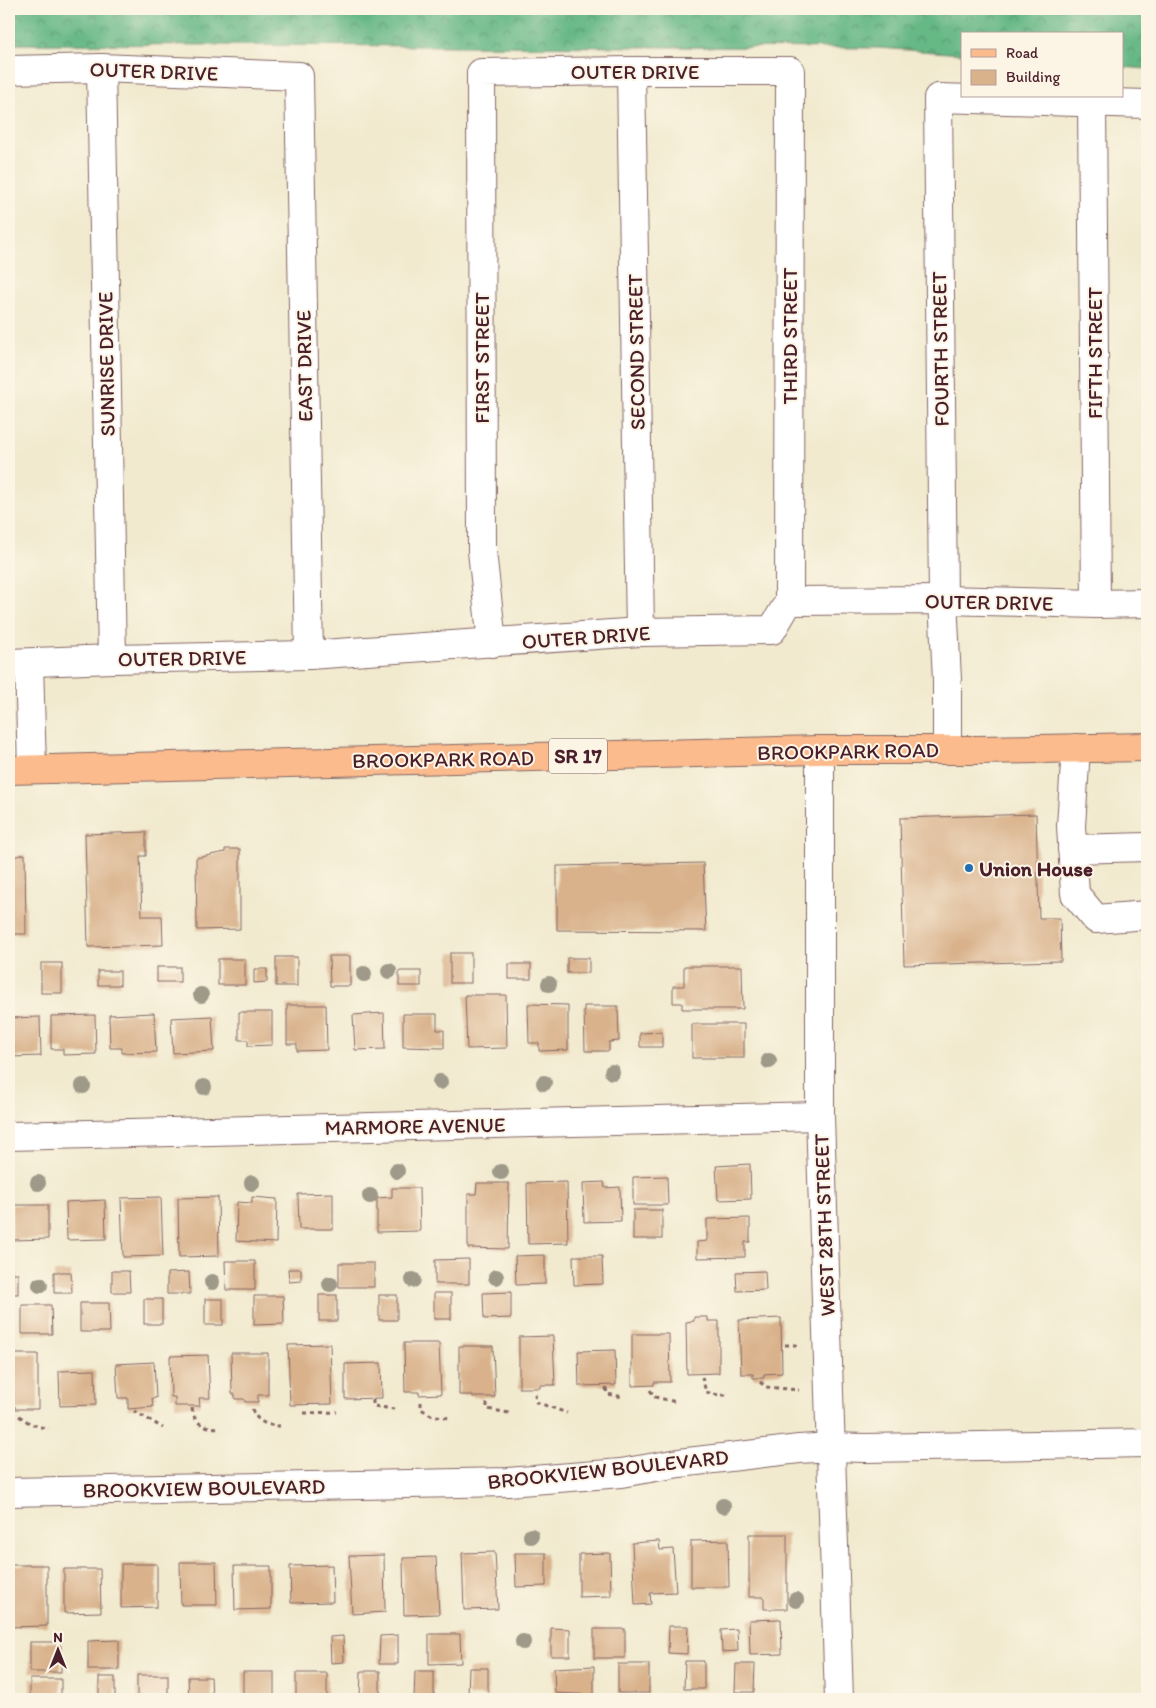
<svg xmlns="http://www.w3.org/2000/svg" width="1156" height="1708" font-family="Itim,sans-serif">
  <style>
    .forest { fill: url(#forest-crowns); stroke: #586c58 }
    .building { fill: #d9b28c }
    .lines { fill: none; stroke-linecap: round; stroke-linejoin: round }
    .minor-casing { stroke: #846664; stroke-width: 30 }
    .major-casing { stroke: #846664; stroke-width: 30 }
    .path { stroke: #846664; stroke-width: 3; stroke-dasharray: 4 4; stroke-linecap: butt }
    .minor { stroke: #fff; stroke-width: 28 }
    .major { stroke: #fbbb8c; stroke-width: 28 }
    .tree { fill: #9e9988 }
    .poi-dot { fill: #1f6fb2; stroke: #fcf5e5; stroke-width: 2 }
    .labels { text-anchor: middle; dominant-baseline: central; stroke-width: 4; stroke-linejoin: round; paint-order: stroke }
    .shield { fill: #fcf5e5; stroke: #7f5f63; stroke-width: 1 }
    .shield-label { font-size: 20px; font-weight: bold; fill: #4a1f2b }
    .street-label { font-size: 21px; fill: #4a1f2b; stroke: #fcf5e5 }
    .poi-label { font-size: 21px; font-weight: bold; fill: #4a1f2b; stroke: #fcf5e5; text-anchor: start }
  </style>
  <defs>
    <pattern id="forest-crowns" width="20" height="18" patternUnits="userSpaceOnUse" patternTransform="scale(1.25)"><rect width="20" height="18" fill="#66b885"/><path d="M2 6a3 3 0 1 1 6 0M12 15a3 3 0 1 1 6 0" fill="none" stroke="#56956d"/></pattern>
  </defs>
  <rect width="100%" height="100%" fill="#fcf5e5"/>
  <filter id="ink" filterUnits="userSpaceOnUse"><feTurbulence type="fractalNoise" baseFrequency=".02" numOctaves="2"/><feDisplacementMap in="SourceGraphic" scale="10" xChannelSelector="R" yChannelSelector="G"/><feConvolveMatrix kernelMatrix="1 2 1 2 8 2 1 2 1" color-interpolation-filters="sRGB"/></filter>
  <filter id="wash" filterUnits="userSpaceOnUse"><feTurbulence type="fractalNoise" baseFrequency=".0096" numOctaves="4" result="noise"/><feDisplacementMap in="SourceGraphic" scale="20" xChannelSelector="R" yChannelSelector="G"/><feGaussianBlur stdDeviation="1.12" result="paint"/><feColorMatrix in="noise" values="0 0 0 0 0 0 0 0 0 0 0 0 0 0 0 0 0 1.4 0 .05"/><feComposite in="paint" operator="in"/></filter>
  <g filter="url(#wash)">
    <rect width="100%" height="100%" fill="#f1eacf"/>
    <path class="forest" d="M9,9H1147V69L1122,67V34H962V54L879,48L9,44Z"/>
    <g id="blocks">
      <g class="building">
        <path d="M1036,814L1039,918H1060L1061,961L904,965L900,818Z"/>
        <path d="M146,832V856H140L142,916H162L163,945L88,947L85,834Z"/>
        <path d="M225,849H240V929L197,930L196,858L225,852Z"/>
        <path d="M25,854L26,934H9V858Z"/>
        <path d="M703,863L706,931L557,930V866Z"/>
        <rect x="450" y="953" width="21" height="30"/>
        <path d="M329,956H350V986H330Z"/>
        <rect x="276" y="957" width="21" height="29"/>
        <rect x="567" y="958" width="22" height="15"/>
        <rect x="218" y="959" width="27" height="26"/>
        <rect x="41" y="963" width="21" height="30"/>
        <rect x="509" y="964" width="22" height="15"/>
        <path d="M684,966H742L743,1009H682V1003H673V986H684Z"/>
        <rect x="157" y="967" width="23" height="15"/>
        <path d="M254,969H267V982L254,983Z"/>
        <rect x="98" y="971" width="22" height="14"/>
        <rect x="399" y="971" width="22" height="15"/>
        <path d="M465,995H506L507,1048L467,1049Z"/>
        <path d="M528,1004L568,1005V1050L539,1051V1043H529Z"/>
        <path d="M287,1005H326L327,1050L297,1051V1044H287Z"/>
        <path d="M584,1006H618L619,1041L609,1042V1051H585Z"/>
        <path d="M239,1012H272V1045L248,1046V1040H239Z"/>
        <path d="M154,1013L156,1052L122,1053V1048H110L109,1015Z"/>
        <path d="M384,1013L385,1049L355,1050L353,1015Z"/>
        <path d="M403,1014H437V1030H444V1048L403,1047Z"/>
        <path d="M95,1015L96,1054L63,1055V1049H51V1016Z"/>
        <path d="M212,1016L214,1051L173,1053L171,1018Z"/>
        <path d="M40,1017L41,1056L9,1057V1018Z"/>
        <rect x="692" y="1024" width="52" height="34"/>
        <path d="M662,1032V1047H640V1033Z"/>
        <path d="M750,1164L751,1199L718,1200L716,1166Z"/>
        <path d="M667,1176L668,1205H633V1177Z"/>
        <path d="M567,1182L568,1243L528,1244L527,1183Z"/>
        <path d="M604,1182L605,1188L620,1187L621,1221L584,1222L583,1183Z"/>
        <path d="M477,1183H509L508,1249L468,1248V1194H476Z"/>
        <path d="M392,1188H419L420,1231L377,1232V1198L392,1197Z"/>
        <path d="M333,1193V1229H299L298,1194Z"/>
        <path d="M161,1197L163,1256L123,1257L121,1198Z"/>
        <path d="M218,1197L219,1256L179,1257L178,1198Z"/>
        <path d="M252,1197L277,1199L276,1243L236,1241L237,1202L252,1203Z"/>
        <path d="M105,1200L106,1239L67,1240L66,1202Z"/>
        <path d="M12,1205H48V1239L12,1240Z"/>
        <rect x="633" y="1210" width="29" height="29"/>
        <path d="M750,1218V1242H745V1257L697,1258V1242L707,1241V1219Z"/>
        <path d="M545,1255V1284L516,1285L515,1256Z"/>
        <path d="M573,1256H602L603,1284L574,1285Z"/>
        <path d="M469,1259V1284H435V1260Z"/>
        <path d="M225,1261H255V1290H226Z"/>
        <rect x="339" y="1263" width="35" height="24"/>
        <path d="M288,1269H301V1281L289,1282Z"/>
        <path d="M112,1271H129L130,1292H112Z"/>
        <path d="M765,1271L766,1290L737,1291L736,1272Z"/>
        <path d="M54,1272H71L72,1293H54Z"/>
        <path d="M189,1272L190,1294H167V1273Z"/>
        <rect x="9" y="1273" width="9" height="21"/>
        <path d="M511,1292V1318L484,1319L483,1293Z"/>
        <rect x="434" y="1293" width="17" height="26"/>
        <rect x="319" y="1295" width="18" height="26"/>
        <rect x="379" y="1295" width="18" height="25"/>
        <path d="M254,1296H283L284,1324L254,1325Z"/>
        <rect x="144" y="1299" width="18" height="25"/>
        <rect x="205" y="1299" width="18" height="26"/>
        <path d="M80,1303H109L110,1332H80Z"/>
        <path d="M22,1305H51L52,1334H22Z"/>
        <path d="M694,1317H708V1321H719V1373L687,1374L686,1322L694,1321Z"/>
        <path d="M781,1318L782,1373L764,1374V1378H753V1374H741L739,1320Z"/>
        <path d="M632,1334H669L670,1382H654V1385L632,1386Z"/>
        <path d="M553,1336L555,1385H540V1388H519V1337Z"/>
        <path d="M404,1343H439L441,1394L419,1395V1392H405Z"/>
        <path d="M330,1344L332,1404L290,1405L288,1345Z"/>
        <path d="M459,1346H493L495,1397H473V1395H459Z"/>
        <path d="M615,1350L616,1385L579,1386L578,1351Z"/>
        <path d="M231,1353H268V1395H258V1402H245L244,1399H235V1394H232Z"/>
        <path d="M9,1354H38V1409H15V1406H9Z"/>
        <path d="M208,1355L210,1398H199L200,1406H175V1397H171L170,1356Z"/>
        <path d="M154,1362L156,1398H152L153,1407L128,1409V1398H118L116,1364Z"/>
        <path d="M381,1363L382,1398L345,1399V1364Z"/>
        <path d="M95,1370L96,1405L60,1406L59,1371Z"/>
        <path d="M749,1534H787V1609H764V1597H749Z"/>
        <path d="M728,1540L729,1587H691V1541Z"/>
        <path d="M659,1541L660,1550L673,1549L676,1592L650,1593L651,1604L635,1605L632,1543Z"/>
        <path d="M495,1552L498,1609L464,1610L462,1553Z"/>
        <path d="M515,1553H546V1586L516,1587Z"/>
        <path d="M610,1553L611,1596L579,1597V1554Z"/>
        <path d="M384,1555L385,1612L352,1614L349,1556Z"/>
        <path d="M436,1557L439,1614L404,1615L403,1558Z"/>
        <path d="M180,1562H216L217,1605H181Z"/>
        <path d="M121,1564H157V1607L121,1608Z"/>
        <path d="M9,1565H47V1626L9,1627Z"/>
        <path d="M332,1565L333,1602L291,1603L290,1566Z"/>
        <path d="M234,1566H271V1609L235,1610Z"/>
        <path d="M64,1569H100L101,1612L64,1613Z"/>
        <path d="M781,1619L782,1654L750,1655L749,1620Z"/>
        <path d="M669,1626H688L687,1654L668,1653Z"/>
        <path d="M551,1628L570,1629V1656H551Z"/>
        <rect x="594" y="1629" width="31" height="29"/>
        <path d="M737,1629L738,1651L722,1652L721,1630Z"/>
        <path d="M429,1634H460L461,1663L429,1664Z"/>
        <path d="M398,1635V1664H379L380,1636Z"/>
        <path d="M343,1636L344,1662L331,1663L330,1637Z"/>
        <path d="M119,1640V1670H88V1641Z"/>
        <rect x="30" y="1642" width="31" height="30"/>
        <path d="M685,1661H704V1689H684Z"/>
        <rect x="618" y="1664" width="31" height="29"/>
        <path d="M736,1664H755L754,1692H735Z"/>
        <path d="M594,1666V1695L555,1693L554,1668Z"/>
        <path d="M469,1668H488V1696H468Z"/>
        <path d="M361,1671H380V1699H360Z"/>
        <path d="M415,1671H434V1699H414Z"/>
        <rect x="243" y="1672" width="31" height="27"/>
        <rect x="296" y="1673" width="31" height="26"/>
        <rect x="137" y="1675" width="31" height="24"/>
        <rect x="99" y="1677" width="16" height="22"/>
        <path d="M188,1677H211L212,1699H189Z"/>
        <rect x="30" y="1679" width="31" height="20"/>
      </g>
    </g>
  </g>
  <g filter="url(#ink)">
    <use href="#blocks" fill-opacity="0" stroke="#846664" stroke-width="1"/>
    <g class="lines">
      <g class="minor-casing">
        <g id="minor">
          <path d="M101,68L112,659"/>
          <path d="M9,70L101,68L299,76L309,655"/>
          <path d="M631,71L640,632"/>
          <path d="M1092,102L1096,604"/>
          <path d="M492,643L482,551L481,73L631,71H790L789,601"/>
          <path d="M9,663L112,659L309,655L640,632L772,630L789,601L943,600L1096,604L1147,603"/>
          <path d="M29,663L32,769"/>
          <path d="M1076,748L1071,826L1075,894L1096,919L1147,915"/>
          <path d="M820,750V1116L839,1699"/>
          <path d="M947,750V680L943,600L938,98L1147,104"/>
          <path d="M1072,849L1147,847"/>
          <path d="M9,1136L820,1116"/>
          <path d="M9,1492L508,1482L621,1473L679,1463L799,1449L831,1447L865,1448L1147,1443"/>
        </g>
      </g>
      <g class="major-casing">
        <path id="major" d="M9,770L820,750H977L1147,747"/>
      </g>
      <g class="path">
        <path d="M785,1345H799"/>
        <path d="M702,1377L706,1392L718,1395H730"/>
        <path d="M760,1382L766,1387L799,1390"/>
        <path d="M606,1388L607,1394L623,1397"/>
        <path d="M650,1390L655,1397L676,1402"/>
        <path d="M535,1394L536,1402L567,1413"/>
        <path d="M373,1400V1406L394,1409"/>
        <path d="M421,1402V1409L431,1415L449,1418"/>
        <path d="M487,1403V1409L509,1413"/>
        <path d="M192,1408C194,1425 204,1427 219,1428"/>
        <path d="M252,1409C258,1423 266,1425 280,1426"/>
        <path d="M134,1411L163,1428"/>
        <path d="M304,1413L337,1412"/>
        <path d="M19,1416L31,1424L48,1429"/>
      </g>
      <use href="#minor" class="minor"/>
      <use href="#major" class="major"/>
    </g>
    <g class="tree">
      <circle cx="389" cy="971" r="8"/>
      <circle cx="364" cy="974" r="8"/>
      <circle cx="549" cy="984" r="8"/>
      <circle cx="201" cy="995" r="8"/>
      <circle cx="769" cy="1061" r="8"/>
      <circle cx="612" cy="1072" r="8"/>
      <circle cx="440" cy="1082" r="8"/>
      <circle cx="544" cy="1083" r="8"/>
      <circle cx="83" cy="1086" r="8"/>
      <circle cx="204" cy="1087" r="8"/>
      <circle cx="397" cy="1171" r="8"/>
      <circle cx="501" cy="1172" r="8"/>
      <circle cx="38" cy="1183" r="8"/>
      <circle cx="252" cy="1183" r="8"/>
      <circle cx="370" cy="1196" r="8"/>
      <circle cx="496" cy="1277" r="8"/>
      <circle cx="413" cy="1280" r="8"/>
      <circle cx="212" cy="1282" r="8"/>
      <circle cx="330" cy="1284" r="8"/>
      <circle cx="40" cy="1285" r="8"/>
      <circle cx="723" cy="1506" r="8"/>
      <circle cx="531" cy="1536" r="8"/>
      <circle cx="796" cy="1600" r="8"/>
      <circle cx="523" cy="1642" r="8"/>
    </g>
  </g>
  <circle class="poi-dot" cx="969" cy="868" r="5"/>
  <g class="labels">
    <rect class="shield" x="549" y="738.5" width="58" height="35" rx="4"/>
    <g class="shield-label">
      <text x="578" y="756">SR 17</text>
    </g>
    <g class="street-label">
      <text transform="translate(154 71) rotate(2)">OUTER DRIVE</text>
      <text x="635" y="71">OUTER DRIVE</text>
      <text transform="translate(789 336) rotate(-90)">THIRD STREET</text>
      <text transform="translate(940 349) rotate(-91)">FOURTH STREET</text>
      <text transform="translate(636 352) rotate(-91)">SECOND STREET</text>
      <text transform="translate(1094 353) rotate(-90)">FIFTH STREET</text>
      <text transform="translate(481 358) rotate(-90)">FIRST STREET</text>
      <text transform="translate(106 364) rotate(-91)">SUNRISE DRIVE</text>
      <text transform="translate(304 366) rotate(-91)">EAST DRIVE</text>
      <text transform="translate(989 602) rotate(1)">OUTER DRIVE</text>
      <text transform="translate(586 637) rotate(-4)">OUTER DRIVE</text>
      <text transform="translate(182 658) rotate(-1)">OUTER DRIVE</text>
      <text transform="translate(848 751) rotate(-1)">BROOKPARK ROAD</text>
      <text transform="translate(443 759) rotate(-1)">BROOKPARK ROAD</text>
      <text transform="translate(415 1126) rotate(-1)">MARMORE AVENUE</text>
      <text transform="translate(824 1225) rotate(-92)">WEST 28TH STREET</text>
      <text transform="translate(608 1469) rotate(-6)">BROOKVIEW BOULEVARD</text>
      <text transform="translate(204 1488) rotate(-1)">BROOKVIEW BOULEVARD</text>
    </g>
    <g class="poi-label">
      <text x="979" y="868">Union House</text>
    </g>
  </g>
  <rect width="1156" height="1708" fill="none" stroke="#fcf5e5" stroke-width="30"/>
  <rect x="961" y="32" width="162" height="65" fill="#fcf5e5" stroke="#b59f9b"/>
  <rect x="971" y="49" width="25" height="8" fill="#fbbb8c" stroke="#b59f9b"/>
  <text x="1006" y="58" font-size="15" fill="#4a1f2b">Road</text>
  <rect x="971" y="70" width="25" height="15" fill="#d9b28c" stroke="#b59f9b"/>
  <text x="1006" y="82" font-size="15" fill="#4a1f2b">Building</text>
  <g transform="translate(58 1650)" stroke="#fcf5e5" stroke-width="4" paint-order="stroke">
  <path d="M0-4L9 19L0 12L-9 19Z" fill="#4a1f2b"/>
  <text y="-8" font-size="14" font-weight="bold" text-anchor="middle" fill="#4a1f2b">N</text>
  </g>
</svg>
